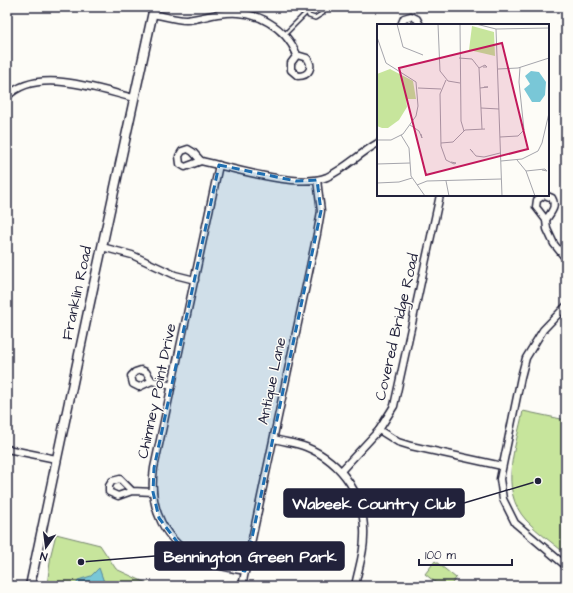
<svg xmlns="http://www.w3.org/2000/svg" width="573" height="593" font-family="'Architects Daughter',sans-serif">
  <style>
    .green { fill: #c7e59c; stroke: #74846c }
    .water { fill: #79c7d7; stroke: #568599 }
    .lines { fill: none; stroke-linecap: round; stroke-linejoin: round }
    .service-casing { stroke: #22223b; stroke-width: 6 }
    .minor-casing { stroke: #22223b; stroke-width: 9 }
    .tertiary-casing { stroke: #22223b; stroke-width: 11 }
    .service { stroke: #fdfcf7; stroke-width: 3 }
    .minor { stroke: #fdfcf7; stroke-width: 6 }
    .tertiary { stroke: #fdfcf7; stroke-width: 8 }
    .marked { fill: #1f6fb2; fill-opacity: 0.2; stroke: #1f6fb2; stroke-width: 3; stroke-dasharray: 8 5; stroke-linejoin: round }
    .labels { text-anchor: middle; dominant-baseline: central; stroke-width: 3; stroke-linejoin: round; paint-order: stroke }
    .street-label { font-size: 15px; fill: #22223b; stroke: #fdfcf7 }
    .inset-road { fill: none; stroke: #a5a5ac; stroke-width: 1 }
    .view { fill: #c2185b; fill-opacity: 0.15; stroke: #c2185b; stroke-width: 2 }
    .inset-edge { fill: none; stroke: #22223b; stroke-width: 2 }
    .leader { fill: none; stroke: #22223b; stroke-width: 1.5 }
    .callout-dot { fill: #22223b; stroke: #fdfcf7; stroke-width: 1.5 }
    .callout { fill: #22223b; stroke: #22223b; stroke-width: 1.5 }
    .callout-label { font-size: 16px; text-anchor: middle; font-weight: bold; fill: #fff }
  </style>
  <rect width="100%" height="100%" fill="#fdfcf7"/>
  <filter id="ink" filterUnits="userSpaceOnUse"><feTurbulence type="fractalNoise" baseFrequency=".025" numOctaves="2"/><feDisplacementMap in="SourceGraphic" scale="8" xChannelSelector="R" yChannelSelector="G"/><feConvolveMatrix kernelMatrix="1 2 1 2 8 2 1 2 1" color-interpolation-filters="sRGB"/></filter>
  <g filter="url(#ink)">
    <g class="green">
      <path d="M523,411L566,420V554C553,543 538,533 526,520C498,489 516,447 523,411Z"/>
      <path d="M56,534L100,545L116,569L153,586H47L51,554Z"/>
      <path d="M435,561L456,578L450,586H440L425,574Z"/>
    </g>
    <path class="water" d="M99,568L104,582L100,586H76L78,580L91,576Z"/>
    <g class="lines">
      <g class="service-casing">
        <g id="service">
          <path d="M244,7L245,14"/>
          <path d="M305,7L309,16L315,18L323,13L324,7"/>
          <path d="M285,34L306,13"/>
        </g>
      </g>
      <g class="minor-casing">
        <g id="minor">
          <path d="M153,14C164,16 175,20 186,20C200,19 212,14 226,13C256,10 286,27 297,55L291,63V70L298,76C309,76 314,67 307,58L297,55"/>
          <path d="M401,25L404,18L411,16L417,19L420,25"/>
          <path d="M7,97C36,66 97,89 134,98"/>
          <path d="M188,149L193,152L201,161L185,167L180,164L179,156L182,151Z"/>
          <path d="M201,161C232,168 299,189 327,177C346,168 360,153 378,143"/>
          <path d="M219,165L154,468C148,507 164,543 201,559C214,566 230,568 245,571"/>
          <path d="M544,195L537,200L536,207L546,220L547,229L554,244L566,259"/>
          <path d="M545,195L552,198C557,207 551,212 546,220"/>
          <path d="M102,247L132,255L175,275L195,280"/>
          <path d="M566,306L543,330L526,358L521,377L500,479L503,499L515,523L566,566"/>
          <path d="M152,381L139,387L133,384L131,376L135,372L141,370L146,372L152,381L172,386"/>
          <path d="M379,430L398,442L411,446L502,466"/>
          <path d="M274,439C285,442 296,443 306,447C343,462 366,498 364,537C364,554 358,570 355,586"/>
          <path d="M7,449L56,459"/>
          <path d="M341,471L379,430L394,406L440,195"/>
          <path d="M132,491L120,479L112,481L109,486V492L118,496L132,491L153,492"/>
          <path d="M242,586L317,234L321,211L317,180"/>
        </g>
      </g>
      <g class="tertiary-casing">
        <path id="tertiary" d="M30,586L89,307L154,7"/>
      </g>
      <use href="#service" class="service"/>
      <use href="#minor" class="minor"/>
      <use href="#tertiary" class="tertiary"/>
    </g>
  </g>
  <path class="marked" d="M219,165L296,181L317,180L321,211L245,571L209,563L181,547L159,518L153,492L154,468Z"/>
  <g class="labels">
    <g class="street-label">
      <text transform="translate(77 293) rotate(-78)">Franklin Road</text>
      <text transform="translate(397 327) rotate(-77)">Covered Bridge Road</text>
      <text transform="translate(272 381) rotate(-78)">Antique Lane</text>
      <text transform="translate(157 391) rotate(-78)">Chimney Point Drive</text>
    </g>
  </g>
  <g transform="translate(377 24)">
    <rect width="172" height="172" fill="#fdfcf7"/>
    <path d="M95,2L117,8L118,32L92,26ZM13,45L36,57L39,75H29L30,83L22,96L11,104H5L0,102V50Z" fill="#c7e59c"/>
    <path d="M154,47L162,48L169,58L168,71L163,78H155L147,65L153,60L148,52Z" fill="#79c7d7"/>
    <path class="inset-road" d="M20,0L26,23L46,31M61,0L63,47L71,57L83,59M83,0L84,97L87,107M99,0L119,5L172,4M119,5L125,172M0,13L9,39L39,58L41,82L39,92L26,110L14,116H0M82,34L95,35L102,44L105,105M102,44L108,41L110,43H106M121,45L141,44L172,34M69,56L63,70L64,122L69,136L77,140L79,139L74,138M41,64L64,65M103,64L111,63H107M104,84L122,85M33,101L42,107L45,114L44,110M24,111L32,124L34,152L48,172M123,113L141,112L147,106L142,58L143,43M64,119L76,118L88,106L108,105M96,128L93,125L99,132L107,133L123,129M140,136L149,147L158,172M124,137L145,135L161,127L165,119L172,89M0,140L33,139M149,147L168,145L170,147L165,146M69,157L72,172M0,159L22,158L35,154M40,161L50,157L124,155"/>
    <path class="view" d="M125,19L151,125L49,151L22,44Z"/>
    <rect width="172" height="172" class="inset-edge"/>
  </g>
  <path class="leader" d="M538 481L464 503M81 562L155 556"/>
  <g class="callout-dot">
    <circle cx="538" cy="481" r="4"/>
    <circle cx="81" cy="562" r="4"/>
  </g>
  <g class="callout">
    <rect x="284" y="489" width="180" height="28" rx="4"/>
    <rect x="155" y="542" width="189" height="28" rx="4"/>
  </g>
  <g class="callout-label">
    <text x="374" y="509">Wabeek Country Club</text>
    <text x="250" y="562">Bennington Green Park</text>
  </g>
  <rect width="573" height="593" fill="none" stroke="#fdfcf7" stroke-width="24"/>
  <rect x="12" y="12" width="549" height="569" fill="none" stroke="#22223b" stroke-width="1.5" filter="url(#ink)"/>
  <g transform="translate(46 547) rotate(194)" stroke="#fdfcf7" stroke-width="3" paint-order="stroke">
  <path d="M0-3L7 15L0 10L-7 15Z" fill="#22223b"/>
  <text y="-6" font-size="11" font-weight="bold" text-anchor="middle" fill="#22223b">N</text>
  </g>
  <path d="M419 559v6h93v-6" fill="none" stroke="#22223b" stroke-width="2"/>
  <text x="425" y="559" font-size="12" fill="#22223b" stroke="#fdfcf7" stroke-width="3" paint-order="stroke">100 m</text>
</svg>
